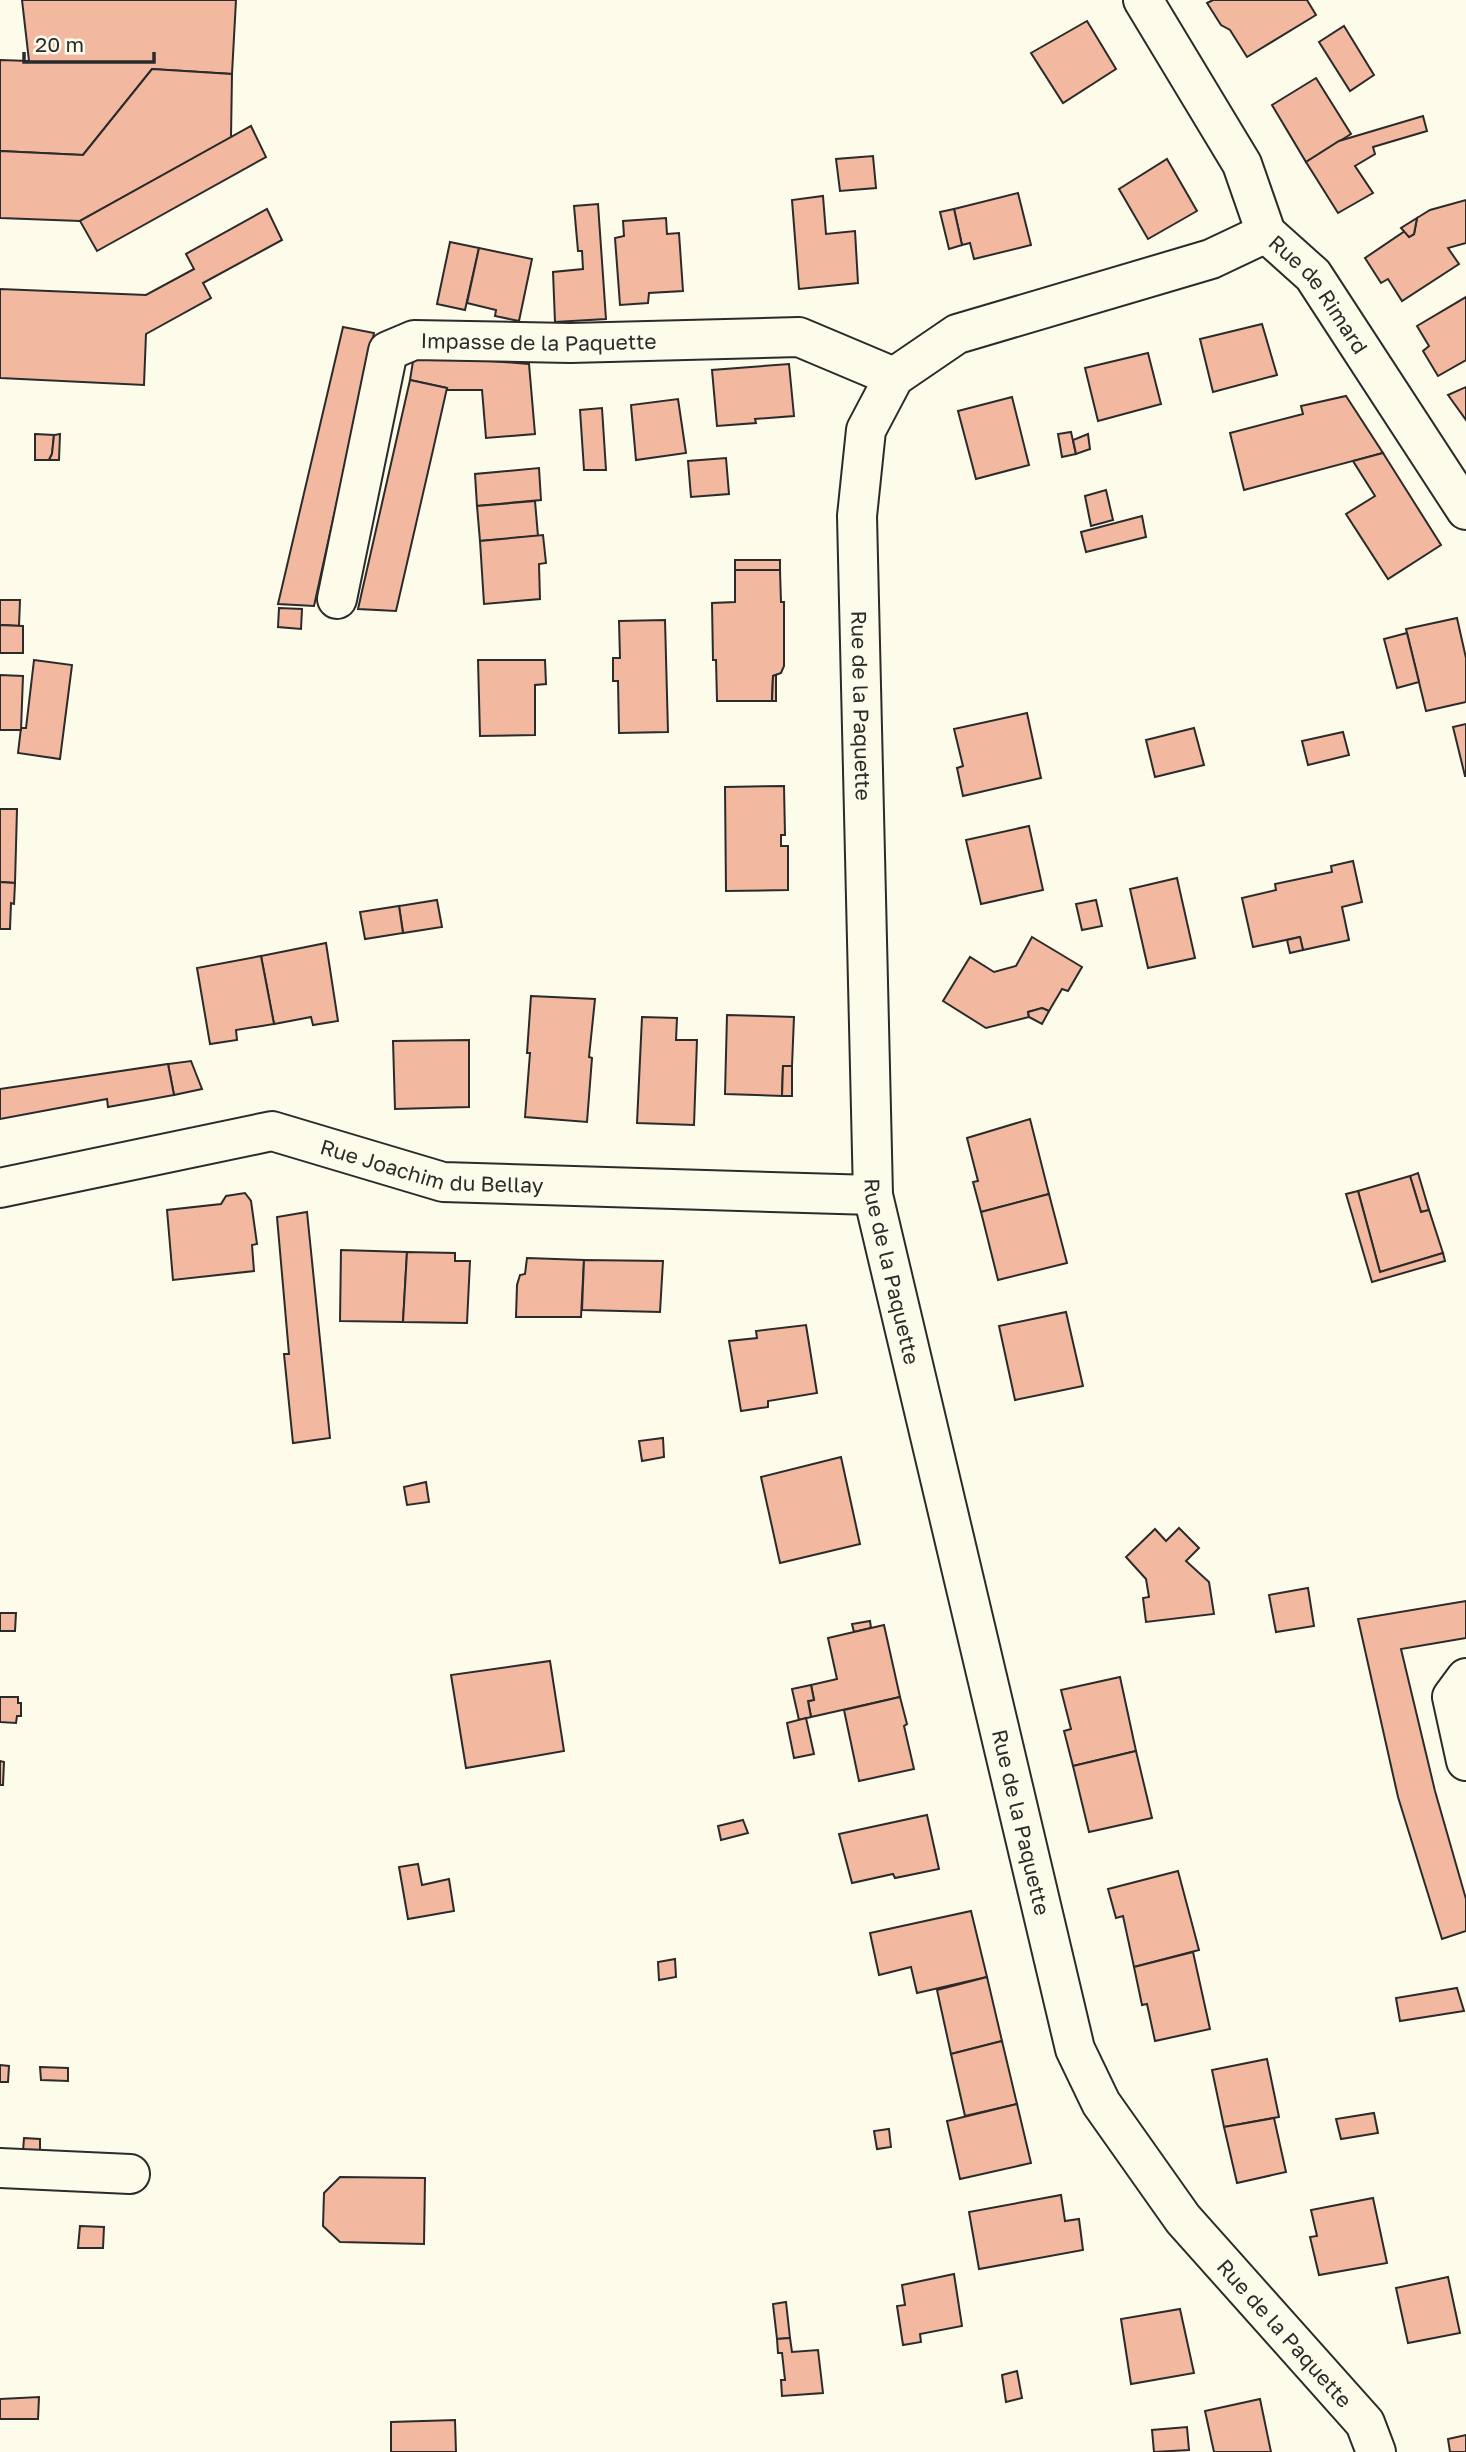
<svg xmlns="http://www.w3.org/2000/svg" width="1466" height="2452" font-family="'Golos Text',sans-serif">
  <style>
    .building { fill: #f2b8a0; stroke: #2b2b2b; stroke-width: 2 }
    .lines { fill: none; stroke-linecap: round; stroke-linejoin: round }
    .minor-casing { stroke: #2b2b2b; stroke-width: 42 }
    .minor { stroke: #fdfbea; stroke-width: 38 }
    .labels { text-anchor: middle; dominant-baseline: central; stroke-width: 5; stroke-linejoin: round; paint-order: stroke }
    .street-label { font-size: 21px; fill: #2b2b2b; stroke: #fdfbea }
  </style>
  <rect width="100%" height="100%" fill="#fdfbea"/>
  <g class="building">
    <path d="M22,0H236L232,74L152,69L83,155L0,151V60L29,61Z"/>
    <path d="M1213,0H1307L1316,15L1247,57L1230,30L1221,25L1207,3Z"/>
    <path d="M1087,21L1116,69L1063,103L1031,53Z"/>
    <path d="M1344,26L1374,75L1350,91L1319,42Z"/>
    <path d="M152,69L232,74L231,138L80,221L0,218V151L83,155Z"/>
    <path d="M1316,78L1351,134L1306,162L1272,105Z"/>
    <path d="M1423,116L1427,131L1373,147L1375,154L1355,166L1373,193L1338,213L1306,162L1339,141Z"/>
    <path d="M251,126L266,157L97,251L80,221Z"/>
    <path d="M873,156L876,188L840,191L836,159Z"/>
    <path d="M1167,159L1197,211L1148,239L1119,189Z"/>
    <path d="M1018,193L1031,245L974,259L970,243L962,245L954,209Z"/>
    <path d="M823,196L826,234L855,231L858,283L799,289L792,200Z"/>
    <path d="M1466,200V243L1448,248L1459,264L1402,301L1388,279L1381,283L1365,258L1405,231L1409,237L1414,234L1417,218L1430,210Z"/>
    <path d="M598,204L606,319L555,322L553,272L583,269L582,251H578L574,206Z"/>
    <path d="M267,209L282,240L203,283L211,298L146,334L144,385L0,378V289L146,295L194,269L186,254Z"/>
    <path d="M954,209L962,245L949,249L940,212Z"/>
    <path d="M666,218L667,234L679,233L683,291L649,293L648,303L620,305L615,238L624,236L623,221Z"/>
    <path d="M1417,218L1414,234L1409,237L1401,228Z"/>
    <path d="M450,242L479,248L465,310L437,304Z"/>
    <path d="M479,248L532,259L519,321L495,316L496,310L467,303Z"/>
    <path d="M1466,297V360L1438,376L1423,351L1429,346L1417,326Z"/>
    <path d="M1262,324L1277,375L1213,392L1200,339Z"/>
    <path d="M343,327L374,333L314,606L278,604Z"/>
    <path d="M1148,353L1161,404L1098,421L1085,368Z"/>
    <path d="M414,355L529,364L535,434L486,438L482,390H446L447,388L410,380Z"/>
    <path d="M789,364L794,416L755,419L756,423L717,426L712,370Z"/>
    <path d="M410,380L447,388L433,450L396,611L358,609Z"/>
    <path d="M1466,387V420L1448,395Z"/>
    <path d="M1346,396L1383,453L1244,490L1230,433L1303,414L1301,406Z"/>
    <path d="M1012,397L1029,465L976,479L958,411Z"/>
    <path d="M678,399L686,453L636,460L631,405Z"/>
    <path d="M602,408L606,470H584L580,410Z"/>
    <path d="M1071,432L1076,454L1062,457L1058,434Z"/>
    <path d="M35,434L54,435L52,454L49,460H35Z"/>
    <path d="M60,434L59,460H49L52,454L54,435Z"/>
    <path d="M1088,434L1090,449L1076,454L1073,440Z"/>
    <path d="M1383,453L1441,545L1388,579L1346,514L1375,496L1353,461Z"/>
    <path d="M726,458L729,494L691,497L688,461Z"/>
    <path d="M539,468L541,500L477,506L475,474Z"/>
    <path d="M1106,490L1113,520L1091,526L1085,496Z"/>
    <path d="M535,501L538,536L480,541L477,506Z"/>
    <path d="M1142,516L1146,537L1086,552L1081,532Z"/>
    <path d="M543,535L546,563L539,564L540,599L484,604L480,541Z"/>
    <rect x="735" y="560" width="45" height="10"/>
    <path d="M735,570H780L781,602H784V666L781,673L773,676L772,701H717L716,660H713L712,603L735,602Z"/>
    <path d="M0,600H20L19,626L0,625Z"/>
    <path d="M279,608L302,609L301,629L278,627Z"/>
    <path d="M1457,618L1466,658V702L1426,711L1406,629Z"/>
    <path d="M665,620L668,732L619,733L618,681H613V658H620L619,621Z"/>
    <path d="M0,625L23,626V653H0Z"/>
    <path d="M1407,633L1419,682L1397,688L1384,639Z"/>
    <path d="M34,660L72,665L60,759L18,753L21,728H26Z"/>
    <path d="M478,660H545L546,684L535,685V735L480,736Z"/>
    <path d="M0,675L23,676L21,730H0Z"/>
    <path d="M776,675V701H772L773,676Z"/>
    <path d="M1027,713L1041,778L963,796L957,768L963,766L954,729Z"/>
    <path d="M1466,724V776H1465L1453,727Z"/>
    <path d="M1194,728L1204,765L1155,777L1146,740Z"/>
    <path d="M1343,732L1349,755L1308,765L1302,741Z"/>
    <path d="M784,786L785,835H781V846H788V890L726,891L725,787Z"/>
    <path d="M0,809H17L15,883L0,882Z"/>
    <path d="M1029,826L1043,890L981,904L966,840Z"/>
    <path d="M1353,861L1362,902L1342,907L1349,940L1303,950L1300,937L1253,947L1242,898L1276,890L1275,884L1332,872L1331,866Z"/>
    <path d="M1177,878L1195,958L1148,968L1130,889Z"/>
    <path d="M0,882L15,883L14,904L11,903L10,929H0Z"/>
    <path d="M437,900L442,927L403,933L399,906Z"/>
    <path d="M1096,900L1102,926L1082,930L1076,904Z"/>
    <path d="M399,906L403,933L365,939L360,912Z"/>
    <path d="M1032,937L1082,967L1068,991L1062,989L1049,1011L1042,1008L1028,1012L1029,1017L986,1028L943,1001L970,957L994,972L1016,966Z"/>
    <path d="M1300,937L1303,950L1290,953L1287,940Z"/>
    <path d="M326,943L338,1021L313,1025L311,1017L274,1024L261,956Z"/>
    <path d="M261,956L274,1024L236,1030L237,1040L210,1044L197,968Z"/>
    <path d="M531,996L595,999L589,1057L592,1058L587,1122L525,1117L530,1053H527Z"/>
    <path d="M1042,1008L1049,1011L1042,1024L1029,1017L1028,1012Z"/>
    <path d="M727,1015L794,1017L792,1066H783L782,1096L725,1094Z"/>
    <path d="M642,1017L677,1018L676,1040H697L694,1125L637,1123Z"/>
    <path d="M469,1040V1107L395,1109L393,1041Z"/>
    <path d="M191,1061L202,1089L174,1095L168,1064Z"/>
    <path d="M168,1064L174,1095L108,1107L107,1099L0,1119V1089Z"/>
    <path d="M783,1066H792V1096H782Z"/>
    <path d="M1030,1119L1049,1194L981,1212L973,1182L978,1181L967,1138Z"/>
    <path d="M1418,1173L1429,1210L1421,1212L1410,1176Z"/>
    <path d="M1410,1176L1421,1212L1429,1210L1443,1253L1380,1272L1358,1191Z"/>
    <path d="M1358,1191L1380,1272L1443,1253L1445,1261L1372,1282L1346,1194Z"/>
    <path d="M245,1193L251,1201L257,1244L252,1245L254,1271L173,1280L167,1210L221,1204L226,1196Z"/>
    <path d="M1049,1194L1067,1263L998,1280L981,1212Z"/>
    <path d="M307,1212L330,1438L293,1443L284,1354H289L277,1217Z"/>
    <path d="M341,1250L407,1252L403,1322L340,1321Z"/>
    <path d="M407,1252L455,1253V1261H470L467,1323L403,1322Z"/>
    <path d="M527,1258L584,1260L581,1317H516L517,1285L520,1275L525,1274Z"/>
    <path d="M584,1260L663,1261L660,1312L582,1310Z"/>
    <path d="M1066,1312L1083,1386L1015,1400L999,1326Z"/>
    <path d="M806,1325L817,1393L768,1401V1407L741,1411L729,1341L757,1338L756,1331Z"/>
    <path d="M663,1438L664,1457L642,1461L639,1441Z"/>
    <path d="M841,1457L860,1544L780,1563L761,1477Z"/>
    <path d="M426,1482L429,1502L407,1505L404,1487Z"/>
    <path d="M1179,1528L1199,1548L1186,1561L1209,1582L1214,1614L1146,1622L1143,1598L1149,1597L1146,1579L1126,1557L1155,1529L1166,1541Z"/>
    <path d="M1308,1588L1314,1626L1276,1632L1269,1595Z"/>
    <path d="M1466,1601V1638L1401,1649L1435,1791L1466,1899V1931L1442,1939L1398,1797L1358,1619Z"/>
    <path d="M0,1613H16L15,1631H0Z"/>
    <path d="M870,1621L871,1628L854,1632L852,1624Z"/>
    <path d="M884,1625L900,1697L811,1717L808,1701L814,1700L811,1685L837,1679L828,1638Z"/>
    <path d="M550,1661L564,1751L466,1768L451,1675Z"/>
    <path d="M1120,1677L1136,1751L1073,1766L1064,1731L1071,1729L1061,1690Z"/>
    <path d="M811,1685L814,1700L808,1701L811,1717L799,1720L792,1689Z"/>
    <path d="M0,1697H18V1703H21V1716H17L16,1723L0,1722Z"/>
    <path d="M900,1697L907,1724L904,1726L914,1769L859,1781L844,1710Z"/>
    <path d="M806,1718L814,1754L794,1758L787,1723Z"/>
    <path d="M1136,1751L1152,1818L1089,1832L1073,1766Z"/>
    <path d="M0,1761L4,1762L3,1785H0Z"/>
    <path d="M927,1815L939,1869L895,1878L893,1874L852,1883L839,1834Z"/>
    <path d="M743,1820L748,1833L721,1840L718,1826Z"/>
    <path d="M418,1864L422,1885L449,1879L454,1911L408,1919L399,1867Z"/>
    <path d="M1178,1871L1199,1950L1134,1967L1123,1916L1116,1918L1108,1889Z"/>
    <path d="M971,1911L987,1977L917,1993L911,1967L879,1975L870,1933Z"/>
    <path d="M1193,1952L1210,2029L1155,2041L1147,2004L1142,2005L1134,1967Z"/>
    <path d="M675,1959L676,1977L659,1980L658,1962Z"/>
    <path d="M987,1977L1002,2041L951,2054L937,1990Z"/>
    <path d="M1457,1988L1464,2011L1400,2021L1396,1998Z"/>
    <path d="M1002,2041L1017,2104L965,2116L951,2054Z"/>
    <path d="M1267,2059L1279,2117L1224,2127L1212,2070Z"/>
    <path d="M0,2065L9,2066L8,2082H0Z"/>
    <path d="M40,2067L68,2068V2081L41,2080Z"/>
    <path d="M1017,2104L1031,2163L960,2179L947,2121Z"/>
    <path d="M1374,2113L1378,2133L1341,2139L1336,2119Z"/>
    <path d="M1274,2118L1286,2172L1237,2183L1224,2127Z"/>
    <path d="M889,2129L891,2147L877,2149L874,2131Z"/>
    <path d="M24,2138L40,2139V2152L23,2151Z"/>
    <path d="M340,2177L425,2178L424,2244L340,2242L323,2226L324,2193Z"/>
    <path d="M1061,2195L1065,2221L1079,2219L1083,2250L979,2269L969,2212Z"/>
    <path d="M1373,2198L1387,2263L1319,2275L1310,2237L1317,2236L1311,2210Z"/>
    <path d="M80,2226L104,2227L103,2248H78Z"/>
    <path d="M954,2274L962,2326L920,2334L921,2342L903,2345L897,2306L905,2305L902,2285Z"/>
    <path d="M1448,2277L1460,2333L1408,2343L1396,2288Z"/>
    <path d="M786,2302L790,2338L777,2339L773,2304Z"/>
    <path d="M1180,2309L1194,2373L1131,2384L1121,2319Z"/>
    <path d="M790,2338L792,2352L818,2350L823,2393L782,2396L781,2380H785L782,2353H778L777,2339Z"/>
    <path d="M1017,2371L1022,2398L1006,2402L1002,2375Z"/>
    <path d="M39,2397L38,2419H0V2399Z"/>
    <path d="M1260,2399L1271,2452H1214L1205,2411Z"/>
    <path d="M455,2420L456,2452H391V2422Z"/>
    <path d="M1187,2427L1189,2450L1154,2452L1152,2430Z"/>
    <path d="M1466,2435V2452H1450L1448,2439Z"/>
  </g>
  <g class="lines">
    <g class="minor-casing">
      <g id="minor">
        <path id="s1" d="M1143,0L1242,164L1266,233L1313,275L1466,510"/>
        <path id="s2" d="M1266,233L1211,259L957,334L894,377L866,430L857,516L873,1195L1075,2049L1101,2103L1183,2219L1365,2423L1376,2452"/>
        <path id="s3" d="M337,599L388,351L414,340L570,343L799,337L894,377"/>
        <path id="s4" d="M0,1188L272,1131L443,1182L873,1195"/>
        <path d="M1466,1678L1452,1697L1466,1761"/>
        <path d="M0,2168L130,2174"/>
      </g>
    </g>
    <use href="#minor" class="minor"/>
  </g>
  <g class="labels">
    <g class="street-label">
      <text stroke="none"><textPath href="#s1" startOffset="346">Rue de Rimard</textPath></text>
      <text stroke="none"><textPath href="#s3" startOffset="406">Impasse de la Paquette</textPath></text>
      <text stroke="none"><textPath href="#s2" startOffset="738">Rue de la Paquette</textPath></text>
      <text stroke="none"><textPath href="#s4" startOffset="443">Rue Joachim du Bellay</textPath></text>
      <text stroke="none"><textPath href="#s2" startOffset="1306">Rue de la Paquette</textPath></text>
      <text stroke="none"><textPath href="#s2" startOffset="1872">Rue de la Paquette</textPath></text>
      <text stroke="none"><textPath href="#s2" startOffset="2460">Rue de la Paquette</textPath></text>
    </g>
  </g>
  <path d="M24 52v10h130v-10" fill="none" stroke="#2b2b2b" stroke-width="3.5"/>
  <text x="35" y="52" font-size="21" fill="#2b2b2b" stroke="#fdfbea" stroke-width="5" paint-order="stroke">20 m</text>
</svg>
